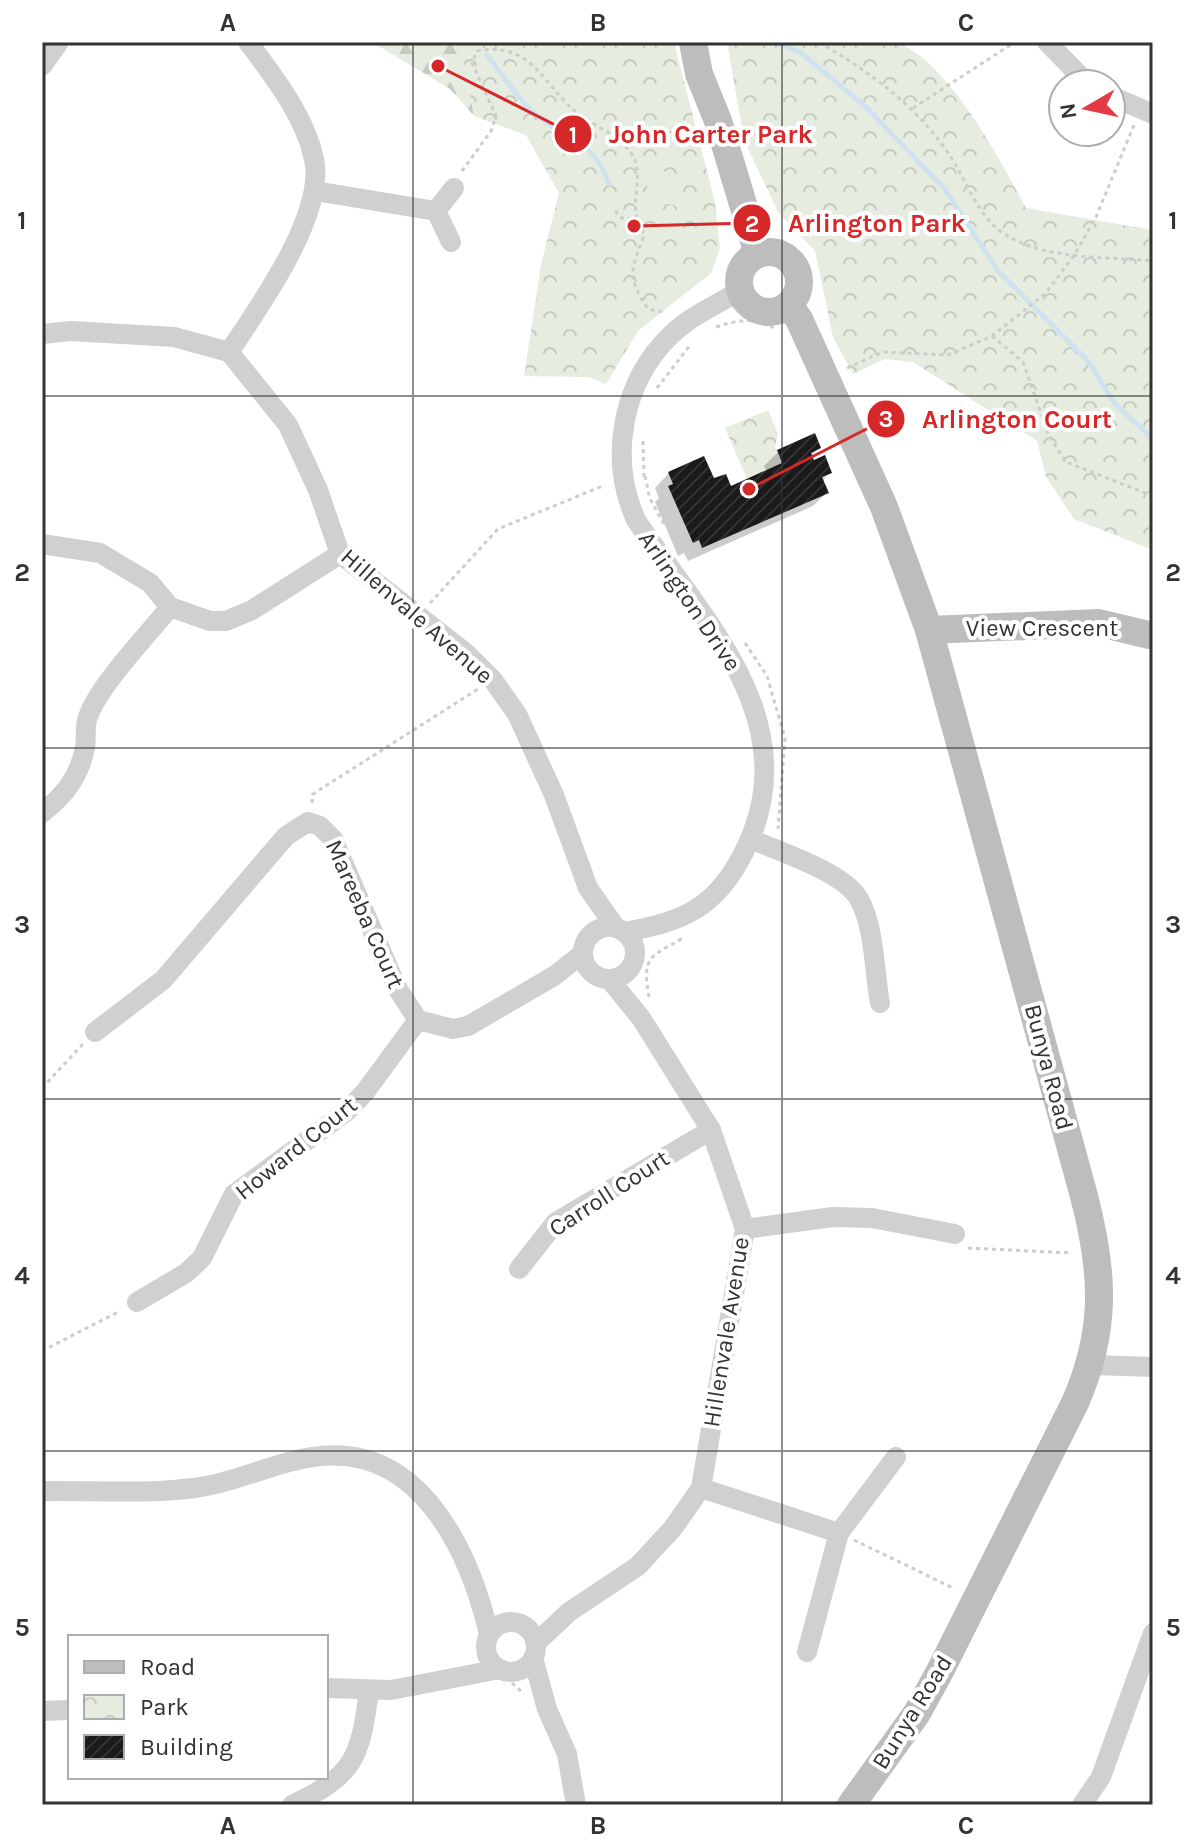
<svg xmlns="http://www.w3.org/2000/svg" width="1195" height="1847" font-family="Karla,sans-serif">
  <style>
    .forest { fill: url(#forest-firs) }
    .park { fill: url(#park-crowns) }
    .pitch { fill: #e6ecdf }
    .shadow { fill: #0003 }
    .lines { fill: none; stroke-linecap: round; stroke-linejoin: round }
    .stream { stroke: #cfe2ee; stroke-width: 5 }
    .building { fill: url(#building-hatch) }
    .path { stroke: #cdcdcd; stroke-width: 3; stroke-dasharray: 4 4; stroke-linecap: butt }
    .street { stroke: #d0d0d0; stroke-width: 20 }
    .secondary { stroke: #bdbdbd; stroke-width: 28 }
    .grid { fill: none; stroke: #333; stroke-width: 2; stroke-opacity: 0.55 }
    .labels { text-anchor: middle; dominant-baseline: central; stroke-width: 8; stroke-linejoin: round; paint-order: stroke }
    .street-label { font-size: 24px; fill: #333; stroke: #fff }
    .leader { fill: none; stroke: #d62828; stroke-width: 3 }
    .callout-dot { fill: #d62828; stroke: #fff; stroke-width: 3 }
    .mark-label { font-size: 24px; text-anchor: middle; font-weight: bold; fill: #fff }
    .callout-label { font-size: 26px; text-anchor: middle; font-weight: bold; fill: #d62828; stroke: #fff; stroke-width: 8; stroke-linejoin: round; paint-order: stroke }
    .neatline { fill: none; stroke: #333; stroke-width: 3 }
    .grid-label { font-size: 26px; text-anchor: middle; font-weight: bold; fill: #333 }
  </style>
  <defs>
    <pattern id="forest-firs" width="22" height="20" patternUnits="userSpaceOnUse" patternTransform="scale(2)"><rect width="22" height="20" fill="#e6ecdf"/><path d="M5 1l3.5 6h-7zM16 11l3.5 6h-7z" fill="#c6cbc0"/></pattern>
    <pattern id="park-crowns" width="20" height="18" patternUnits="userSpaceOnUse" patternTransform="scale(2)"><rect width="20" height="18" fill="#e6ecdf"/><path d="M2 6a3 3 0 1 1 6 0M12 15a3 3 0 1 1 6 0" fill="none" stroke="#c6cbc0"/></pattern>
    <pattern id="building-hatch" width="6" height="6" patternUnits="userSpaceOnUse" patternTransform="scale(2)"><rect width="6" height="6" fill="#1a1a1a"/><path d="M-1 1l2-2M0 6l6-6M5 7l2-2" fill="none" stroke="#333"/></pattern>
  </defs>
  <rect width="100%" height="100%" fill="#fff"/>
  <path class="forest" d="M372,42H460L474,116L450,89Z"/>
  <g class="park">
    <path d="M460,42H674L715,202L720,249L711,273L638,331L606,384L588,377L524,376L541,265L559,193L526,135L474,116Z"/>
    <path d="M727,42H896C950,63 999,158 1026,208L1153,230V550L1074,519L1046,477L1037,441L913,362L885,359L853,374L833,337L815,251L778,212L744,140Z"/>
    <path d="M768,410L778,434L775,446L782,463L747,479L725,428Z"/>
  </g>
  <path class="pitch" d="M651,169L683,175L677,206L645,199Z"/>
  <path class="shadow" d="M819,448L811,456L813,462L830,473L822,481L827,492L813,506L688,561L684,553L678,556L655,502L659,498L655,488L669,473L713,481L730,489L767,472L764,466L778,452Z"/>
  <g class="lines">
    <g class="stream">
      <path d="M774,42L800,52L866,107L944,188L998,271L1087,360L1115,404L1153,439"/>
      <path d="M487,55C500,71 512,90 526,105C557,138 595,137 609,184"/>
    </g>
  </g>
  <path class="building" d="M815,433L821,448L811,453L814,460L825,455L832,473L822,477L829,493L702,548L699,540L693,543L668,486L673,484L668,472L704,456L714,478L726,474L731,486L782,463L777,450Z"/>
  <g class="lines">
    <g class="path">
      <path d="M819,42C870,73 914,103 948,153C966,178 977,216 1003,233C1044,261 1106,256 1153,261"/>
      <path d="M913,108L1015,42"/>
      <path d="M462,171L491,131L496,116L472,63L477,51C534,40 544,89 581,116C597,127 620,136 631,153C644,172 633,193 636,213C636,222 643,227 644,236C630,271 627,277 648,309L664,312"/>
      <path d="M615,211L622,218L636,219"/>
      <path d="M716,327C737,320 758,316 777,330"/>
      <path d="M992,336L1023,362L1049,436L1066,462L1153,496"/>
      <path d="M847,368L883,352L948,355L992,336L1046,293L1075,254L1096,217L1134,125"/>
      <path d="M657,388L691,344"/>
      <path d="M643,441L644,477"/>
      <path d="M645,476L650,499L664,524"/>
      <path d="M430,603L498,529L605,485"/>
      <path d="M745,643L767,676L785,738L778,829"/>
      <path d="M312,803L313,794L478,689"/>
      <path d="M649,997C642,956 649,958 683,938"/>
      <path d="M42,1088L83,1044"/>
      <path d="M968,1248L1072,1253"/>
      <path d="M42,1351L120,1311"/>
      <path d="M854,1540L955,1589"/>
      <path d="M512,1683L524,1694"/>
    </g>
    <g class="street">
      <path d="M1047,42L1088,84"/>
      <path d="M42,66L59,42"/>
      <path d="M1111,96L1153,114"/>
      <path d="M315,191L436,211"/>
      <path d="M451,242L436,211L454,188"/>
      <path d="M42,334L71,331L174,337L229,352L288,425L318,490L340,554L466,653L493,680L517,714L554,795L588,888L616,928"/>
      <path d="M229,352C259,307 326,214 314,159C305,116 274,77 248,42"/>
      <path d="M42,544L100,553L150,583L170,607L210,621H226L252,610L340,554"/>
      <path d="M42,813C65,795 79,777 85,748C87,738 84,726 88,717C99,685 147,636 170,607"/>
      <path d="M751,839C779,852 844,872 859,899C875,928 874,971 880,1003"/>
      <circle cx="609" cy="953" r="26"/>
      <path d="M624,932C683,922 716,908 744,852C809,723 704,621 636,520C608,458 622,381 672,334C691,316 717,304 740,291"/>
      <path d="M95,1032L163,980L286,836L308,822L320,826L333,839L397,988L418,1020L453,1029L468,1026L554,976L582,954"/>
      <path d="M745,1229L833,1217L872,1218L955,1234"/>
      <path d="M519,1269L556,1222L711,1130"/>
      <path d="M137,1302L186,1273L202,1258L234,1194L346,1112L365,1092L418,1020"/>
      <path d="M1092,1365L1153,1367"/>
      <path d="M701,1488L839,1533"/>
      <path d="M42,1491C94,1490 149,1495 201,1487C240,1481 275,1462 313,1457C419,1441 469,1550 489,1634"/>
      <circle cx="511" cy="1647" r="25"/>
      <path d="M536,1643L569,1612L638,1566L673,1528L701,1488L745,1229L711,1130L641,1018L610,980"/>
      <path d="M807,1652L839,1533L896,1457"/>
      <path d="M533,1658L547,1709L567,1754L576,1805"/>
      <path d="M326,1688L391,1690L500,1669"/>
      <path d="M42,1711L70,1710"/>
      <path d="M292,1805C355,1775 360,1758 369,1691"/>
      <path d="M1082,1805L1101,1777L1153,1633"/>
    </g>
    <g class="secondary">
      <path d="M693,42L699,74L718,121L758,254"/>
      <circle cx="769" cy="282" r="30"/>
      <path d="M789,306L799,319L884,507L929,630L1084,1196C1104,1273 1107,1330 1075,1403L939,1673L917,1713L851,1805"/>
      <path d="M929,630L1099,623L1153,636"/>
    </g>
  </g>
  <path class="grid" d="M413,42V1805M782,42V1805M42,396H1153M42,748H1153M42,1099H1153M42,1451H1153"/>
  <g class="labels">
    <g class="street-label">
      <text transform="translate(690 601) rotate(56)">Arlington Drive</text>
      <text transform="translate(417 616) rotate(41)">Hillenvale Avenue</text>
      <text x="1042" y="628">View Crescent</text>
      <text transform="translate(365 914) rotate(66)">Mareeba Court</text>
      <text transform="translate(1049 1067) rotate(75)">Bunya Road</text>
      <text transform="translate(296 1148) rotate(-39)">Howard Court</text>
      <text transform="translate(609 1193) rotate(-33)">Carroll Court</text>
      <text transform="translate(726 1332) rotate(-81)">Hillenvale Avenue</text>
      <text transform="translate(912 1712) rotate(-58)">Bunya Road</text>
    </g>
  </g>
  <path class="leader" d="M438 66L573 134M634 226L752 223M749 489L886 419"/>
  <g class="callout-dot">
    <circle cx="438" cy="66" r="8"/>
    <circle cx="634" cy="226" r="8"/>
    <circle cx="749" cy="489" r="8"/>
    <circle cx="573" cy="134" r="20"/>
    <circle cx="752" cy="223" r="20"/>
    <circle cx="886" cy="419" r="20"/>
  </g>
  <g class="mark-label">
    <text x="573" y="143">1</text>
    <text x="752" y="232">2</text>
    <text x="886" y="427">3</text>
  </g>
  <g class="callout-label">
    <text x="711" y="143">John Carter Park</text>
    <text x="877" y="232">Arlington Park</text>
    <text x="1017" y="428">Arlington Court</text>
  </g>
  <rect width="1195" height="1847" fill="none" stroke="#ffffff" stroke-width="88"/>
  <rect x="68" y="1635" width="260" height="144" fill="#ffffff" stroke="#adadad" stroke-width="2"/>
  <rect x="84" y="1661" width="40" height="12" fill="#bdbdbd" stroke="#adadad" stroke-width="2"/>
  <text x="140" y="1675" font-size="24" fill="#333333">Road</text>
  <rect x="84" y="1695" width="40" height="24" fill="url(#park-crowns)" stroke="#adadad" stroke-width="2"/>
  <text x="140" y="1715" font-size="24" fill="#333333">Park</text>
  <rect x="84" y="1735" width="40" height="24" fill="url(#building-hatch)" stroke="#adadad" stroke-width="2"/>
  <text x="140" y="1755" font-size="24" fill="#333333">Building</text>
  <g transform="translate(1087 108) rotate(261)"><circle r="38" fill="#ffffff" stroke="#adadad" stroke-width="2"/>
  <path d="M0-6L14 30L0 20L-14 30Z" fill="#e63946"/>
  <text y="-12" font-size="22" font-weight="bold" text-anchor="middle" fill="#333333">N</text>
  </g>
  <rect x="44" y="44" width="1107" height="1759" class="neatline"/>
  <g class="grid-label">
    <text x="228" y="31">A</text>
    <text x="598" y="31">B</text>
    <text x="966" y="31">C</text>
    <text x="22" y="229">1</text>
    <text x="1173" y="229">1</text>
    <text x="22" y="581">2</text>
    <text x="1173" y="581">2</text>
    <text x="22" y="933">3</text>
    <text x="1173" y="933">3</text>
    <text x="22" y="1284">4</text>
    <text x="1173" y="1284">4</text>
    <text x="22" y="1636">5</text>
    <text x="1173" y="1636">5</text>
    <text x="228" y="1834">A</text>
    <text x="598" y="1834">B</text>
    <text x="966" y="1834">C</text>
  </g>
</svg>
